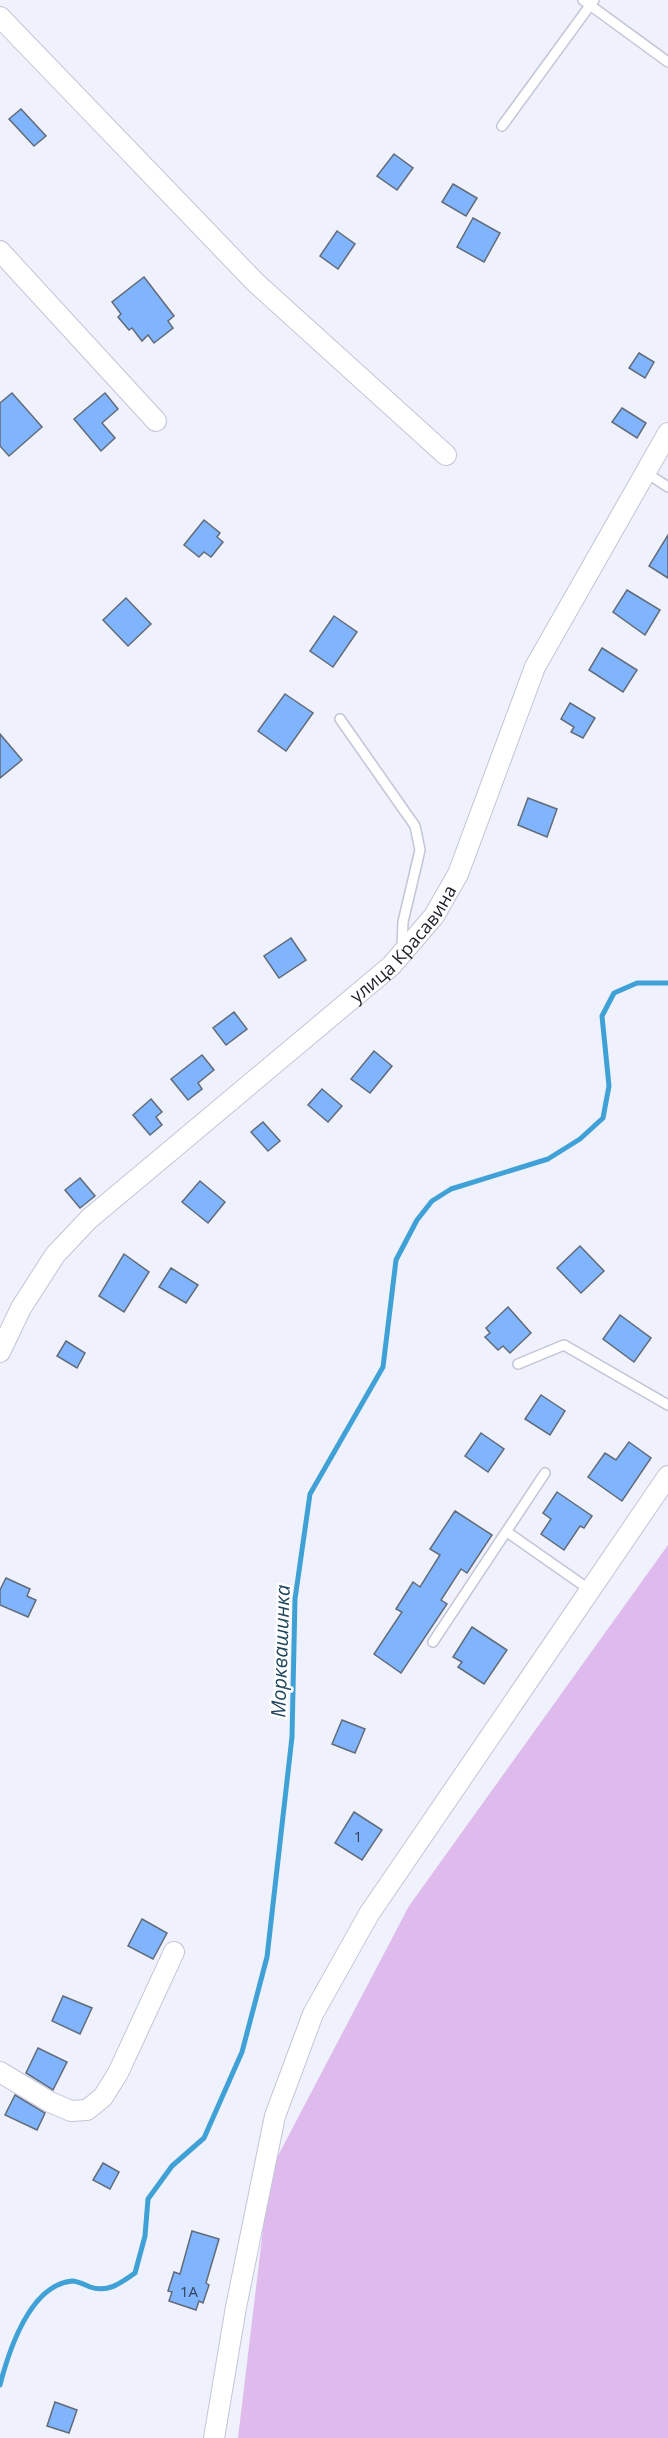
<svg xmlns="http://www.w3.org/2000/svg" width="668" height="2438" font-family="'Open Sans',sans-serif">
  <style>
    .green { fill: #dfbaed }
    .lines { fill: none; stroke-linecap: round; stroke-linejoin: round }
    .stream { stroke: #40a1d6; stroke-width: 5 }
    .building { fill: #80b5fd; stroke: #616b79; stroke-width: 1.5 }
    .service-casing { stroke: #c2c5d7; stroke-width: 12 }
    .minor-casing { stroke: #c2c5d7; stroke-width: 22 }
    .service { stroke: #fff; stroke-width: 9 }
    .minor { stroke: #fff; stroke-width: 20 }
    .labels { text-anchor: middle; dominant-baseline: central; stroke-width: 5; stroke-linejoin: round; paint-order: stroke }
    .number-label { font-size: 15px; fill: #35435a }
    .street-label { font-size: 18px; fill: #1c1d24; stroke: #fff }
    .water-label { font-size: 20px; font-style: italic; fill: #1e465d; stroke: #fff }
  </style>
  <rect width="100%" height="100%" fill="#eff1fc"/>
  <path class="green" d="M668,1545V2438H238L270,2171L409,1906Z"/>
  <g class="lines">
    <path class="stream" d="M0,2385C9,2350 30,2285 72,2281C78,2281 85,2285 90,2287C108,2293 121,2283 135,2273L145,2236L148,2199L172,2166L204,2138L242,2052L267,1957L292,1737L295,1599L310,1494L383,1367L396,1260L417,1220L432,1201L451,1189L548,1159L580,1139L603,1118L609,1086L602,1016L614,993L637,983H668"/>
  </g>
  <g class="building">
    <path d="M21,109L46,136L34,146L9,119Z"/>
    <path d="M394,154L413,168L397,190L377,176Z"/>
    <path d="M453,184L477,198L466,216L442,202Z"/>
    <path d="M473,218L500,233L484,262L457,247Z"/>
    <path d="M337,231L355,244L338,269L320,256Z"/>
    <path d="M144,277L174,316L168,321L173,328L154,343L148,335L142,341L132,328L129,330L118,317L121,314L112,302Z"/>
    <path d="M639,353L654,362L645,378L629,368Z"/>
    <path d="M12,393L42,427L9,456L0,446V403Z"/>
    <path d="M105,393L118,409L102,423L115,438L101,451L74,419Z"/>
    <path d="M622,408L646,423L637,438L612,422Z"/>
    <path d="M204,520L220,533L217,537L223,542L211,557L204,552L199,557L184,545Z"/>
    <path d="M668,535V578L649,566Z"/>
    <path d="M627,590L660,610L645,635L613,612Z"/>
    <path d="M126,598L151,624L128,646L103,620Z"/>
    <path d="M334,616L357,632L333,667L310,651Z"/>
    <path d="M602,648L637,670L623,692L589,670Z"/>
    <path d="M285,694L313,713L286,751L258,731Z"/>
    <path d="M570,703L595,718L583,738L571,732L574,727L561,719Z"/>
    <path d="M0,734L22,760L0,778Z"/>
    <path d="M528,798L557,809L547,837L518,825Z"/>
    <path d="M291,938L306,960L279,978L264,956Z"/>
    <path d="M234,1012L247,1029L226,1045L213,1028Z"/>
    <path d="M374,1051L392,1066L370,1093L351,1079Z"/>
    <path d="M202,1055L214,1070L198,1083L202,1089L188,1100L171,1079Z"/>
    <path d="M322,1089L342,1106L328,1122L308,1105Z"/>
    <path d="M151,1099L162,1112L156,1117L162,1125L150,1135L133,1115Z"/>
    <path d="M263,1122L280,1141L268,1151L251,1132Z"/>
    <path d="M80,1178L95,1196L80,1208L65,1190Z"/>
    <path d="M200,1181L225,1202L208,1223L182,1202Z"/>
    <path d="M580,1246L604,1271L581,1293L557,1268Z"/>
    <path d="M124,1254L149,1272L124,1312L99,1296Z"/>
    <path d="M171,1268L198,1285L186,1303L159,1287Z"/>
    <path d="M508,1307L531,1333L510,1353L503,1346L498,1350L485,1337L490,1333L486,1328Z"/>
    <path d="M620,1315L651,1338L634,1362L603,1339Z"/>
    <path d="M66,1341L85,1353L77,1368L57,1356Z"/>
    <path d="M541,1395L565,1411L550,1435L525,1419Z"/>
    <path d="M481,1433L504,1449L488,1472L465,1456Z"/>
    <path d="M629,1442L651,1458L622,1501L588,1477L605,1453L616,1460Z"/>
    <path d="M557,1492L592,1516L584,1528L580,1526L564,1550L541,1534L551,1519L543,1513Z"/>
    <path d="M455,1511L492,1535L467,1573L461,1569L441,1600L447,1604L401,1673L374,1654L402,1612L396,1609L413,1582L420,1587L440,1555L430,1549Z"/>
    <path d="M6,1578L30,1589L27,1596L36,1600L28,1617L0,1605V1590Z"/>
    <path d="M472,1627L507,1650L484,1684L458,1667L462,1662L453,1657Z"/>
    <path d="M342,1720L365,1729L355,1753L332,1744Z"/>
    <path d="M354,1812L382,1830L362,1860L335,1843Z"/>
    <path d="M142,1919L167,1933L153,1959L128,1946Z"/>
    <path d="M63,1996L92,2008L80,2034L52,2021Z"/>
    <path d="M38,2048L67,2062L53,2090L26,2073Z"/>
    <path d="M15,2095L45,2113L37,2130L5,2115Z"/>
    <path d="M103,2163L119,2172L110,2189L93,2180Z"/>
    <path d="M192,2231L219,2239L206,2283L209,2285L203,2303L199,2301L196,2310L169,2301L172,2292L168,2291L174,2272L180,2274Z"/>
    <path d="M55,2402L77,2410L69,2433L47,2426Z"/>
  </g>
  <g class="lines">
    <g class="service-casing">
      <g id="service">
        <path d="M583,0L668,62"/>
        <path d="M502,126L594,0"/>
        <path d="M645,472L668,487"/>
        <path d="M340,719L415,826L420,850L403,922L402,948"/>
        <path d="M518,1364L564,1345L668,1405"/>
        <path d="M507,1532L590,1590"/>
        <path d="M433,1642L545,1473"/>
      </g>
    </g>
    <g class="minor-casing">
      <g id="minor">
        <path d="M0,17L256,283L446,455"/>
        <path d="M0,251L156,421"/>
        <path id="s1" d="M0,1352L21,1308L55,1255L89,1219L391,966L434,916L458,874L535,667L668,433"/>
        <path d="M0,2072L50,2102L71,2111L87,2110L103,2097L118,2073L174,1952"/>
        <path d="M214,2438L236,2307L275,2116L313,2014L369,1914L668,1476"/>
      </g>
    </g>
    <use href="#service" class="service"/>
    <use href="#minor" class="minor"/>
  </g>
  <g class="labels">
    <g class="number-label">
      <text x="358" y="1836">1</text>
      <text x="189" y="2291">1А</text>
    </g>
    <g class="street-label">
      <text stroke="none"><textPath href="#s1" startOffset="580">улица Красавина</textPath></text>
    </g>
    <g class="water-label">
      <text transform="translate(280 1651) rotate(-88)">Морквашинка</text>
    </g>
  </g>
</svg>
